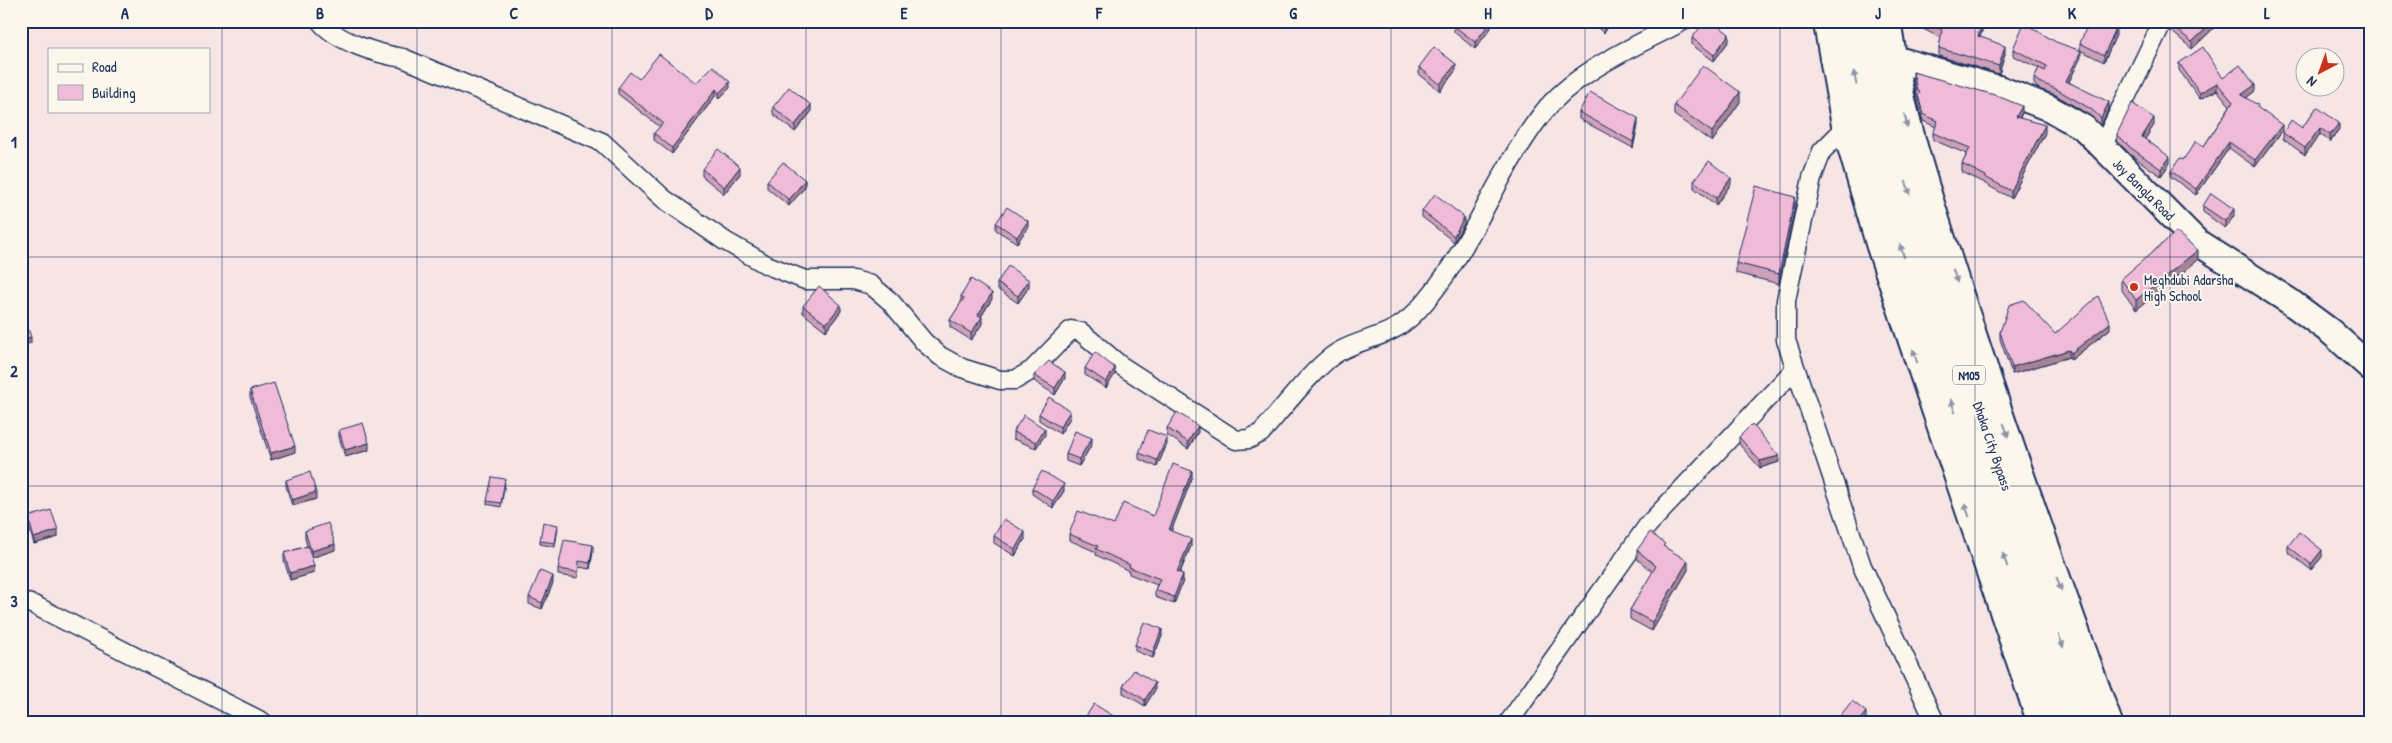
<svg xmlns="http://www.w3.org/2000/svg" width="2392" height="743" font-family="'Patrick Hand',sans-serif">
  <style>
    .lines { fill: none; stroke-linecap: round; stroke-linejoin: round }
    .street-casing { stroke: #1b2f5e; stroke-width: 21 }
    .secondary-casing { stroke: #1b2f5e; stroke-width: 29 }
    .highway-casing { stroke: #1b2f5e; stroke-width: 31 }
    .street { stroke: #fbf7ec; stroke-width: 18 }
    .secondary { stroke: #fbf7ec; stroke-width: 25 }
    .highway { stroke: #fbf7ec; stroke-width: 28 }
    .wall { fill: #cea1b9; stroke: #1b2f5e }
    .shaded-wall { fill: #a78396; stroke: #1b2f5e }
    .building { fill: #efbbd7; stroke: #1b2f5e }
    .oneway { fill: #8b93a5 }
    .grid { fill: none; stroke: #1b2f5e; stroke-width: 1; stroke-opacity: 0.55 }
    .poi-dot { fill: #c8321e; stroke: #fbf7ec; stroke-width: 2 }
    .labels { text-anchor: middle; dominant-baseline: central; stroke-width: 4; stroke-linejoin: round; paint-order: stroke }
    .shield { fill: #fbf7ec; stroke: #5e6b89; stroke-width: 1 }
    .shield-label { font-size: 12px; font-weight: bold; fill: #1b2f5e }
    .street-label { font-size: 14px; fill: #1b2f5e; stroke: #fbf7ec }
    .poi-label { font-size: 14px; fill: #1b2f5e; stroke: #fbf7ec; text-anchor: start }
    .neatline { fill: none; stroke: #1b2f5e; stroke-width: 2 }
    .grid-label { font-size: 16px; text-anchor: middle; font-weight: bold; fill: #1b2f5e }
  </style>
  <rect width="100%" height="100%" fill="#f7e5e6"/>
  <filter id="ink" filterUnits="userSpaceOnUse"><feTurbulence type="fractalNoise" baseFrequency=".02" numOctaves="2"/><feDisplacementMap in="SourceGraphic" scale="10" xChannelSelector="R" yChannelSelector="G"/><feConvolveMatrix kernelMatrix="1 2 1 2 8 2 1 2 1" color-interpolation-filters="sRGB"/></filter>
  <g filter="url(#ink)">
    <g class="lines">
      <g class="street-casing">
        <g id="street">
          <path d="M320,21C337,42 378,54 403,58L602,142L664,199L725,241L767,265L805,280H854L871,285L891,302L924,342L940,356L962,368L1000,380H1015L1032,370L1071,330L1081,332L1120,365L1236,440L1249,439L1261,433C1280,412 1317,363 1340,351C1368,336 1391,338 1416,312C1470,255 1494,176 1542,114C1576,70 1635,47 1683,21"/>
          <path d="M1845,128L1822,151L1812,178L1786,300V340L1862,566L1935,722"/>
          <path d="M2102,147L2163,21"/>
          <path d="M21,601L34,605L263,722"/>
          <path d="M1509,722L1648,525L1795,369"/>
        </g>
      </g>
      <g class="secondary-casing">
        <g id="secondary">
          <path d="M1826,21L1845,128L1879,245L2040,722"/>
          <path d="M1888,21C1900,113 1930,199 1958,287C2005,433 2057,577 2109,722"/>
          <path d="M1892,58L2000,89L2049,108L2084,128L2197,242L2289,301L2331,332L2371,368"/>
        </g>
      </g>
      <g class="highway-casing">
        <g id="highway">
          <path d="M1845,21L1869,143L1897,234L2060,722"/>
          <path d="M1871,21L1893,141L1972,385L2089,722"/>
        </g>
      </g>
      <use href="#street" class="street"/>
      <use href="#secondary" class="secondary"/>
      <use href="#highway" class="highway"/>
    </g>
    <g class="wall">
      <path d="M1589,21H1612L1604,33Z"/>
      <path d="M1907,21H1985L1980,37L2005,54L1999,74L1939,56V48L1941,38Z"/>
      <path d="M2221,21L2192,49L2170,30V24Z"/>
      <path d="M1454,26L1491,28L1475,49L1454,32Z"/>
      <path d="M2116,35L2104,62L2080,50V43Z"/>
      <path d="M1692,38L1729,41L1714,61L1692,45Z"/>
      <path d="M2013,49L2081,57L2069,82L2109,108L2101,125L2091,116L2056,95L2039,89L2034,84V78L2039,68L2013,56Z"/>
      <path d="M2179,63L2223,78L2255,91L2246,98L2258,108L2282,131L2255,167L2229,148L2196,195L2171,177V171L2183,160L2204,146L2230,106L2217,90L2200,99L2179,70Z"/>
      <path d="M1419,67L1456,70L1440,91L1419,74Z"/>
      <path d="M1913,72L2022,113L2020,118L2045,133L2011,198L1985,184V183L1962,172V164L1967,154L1933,140V133L1936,127L1923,121L1918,102V98L1917,97L1913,79Z"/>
      <path d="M639,79L696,83L730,88L719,99L716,95L672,154L654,140V133L660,127L618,94V88Z"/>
      <path d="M1740,102L1712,142L1674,115V105Z"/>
      <path d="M773,107L811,112L795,132L773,114Z"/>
      <path d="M2317,107L2339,129L2330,142L2320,134L2305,155L2283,139V133L2302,128Z"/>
      <path d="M1579,112L1638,125L1633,148L1579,119Z"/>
      <path d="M2154,125L2145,139L2170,163L2161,176L2131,155L2117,141V134Z"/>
      <path d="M702,169L740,174L724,194L702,176Z"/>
      <path d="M767,181L805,187L789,206L767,188Z"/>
      <path d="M1694,181L1731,184L1716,205L1694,188Z"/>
      <path d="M2203,206L2234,216L2225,228L2203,212Z"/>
      <path d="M1795,207L1779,284L1736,273V263Z"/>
      <path d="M1422,211L1464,224L1454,242L1422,217Z"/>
      <path d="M996,223L1028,227L1017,243L996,230Z"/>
      <path d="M2198,260L2136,310L2121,289V279Z"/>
      <path d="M997,283L1029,287L1018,303L997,289Z"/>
      <path d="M961,296L992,299L981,317L982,324L971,340L950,327V320L961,303Z"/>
      <path d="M803,306L841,311L826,331L803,313Z"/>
      <path d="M2110,329L2071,360L2069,357L2012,374L2000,339V332L2055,334Z"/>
      <path d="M1085,368L1115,374L1106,388L1085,375Z"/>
      <path d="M1034,375L1065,378L1055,395L1034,381Z"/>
      <path d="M250,390L295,452L271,460L250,397Z"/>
      <path d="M1039,414L1070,418L1060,434L1039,420Z"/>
      <path d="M1167,428L1198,432L1188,449L1167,435Z"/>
      <path d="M339,430L369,450L345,457L339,437Z"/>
      <path d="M1013,432L1045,435L1036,448L1013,439Z"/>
      <path d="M1739,437L1779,462L1760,468L1739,444Z"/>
      <path d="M1092,444L1079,466L1066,461V454Z"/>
      <path d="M1167,444L1157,467L1139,459V453Z"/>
      <path d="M1192,478L1171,531L1191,546L1180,573L1183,581L1174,604L1155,597V590L1157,585L1129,574V571L1096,555V552L1069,540V534L1114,525L1153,516Z"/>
      <path d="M286,480L316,499L292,506L286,486Z"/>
      <path d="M505,483L501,507L487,504V501Z"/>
      <path d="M1032,488L1064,491L1053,508L1032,494Z"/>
      <path d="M28,517L58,537L34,544L28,524Z"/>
      <path d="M558,528L555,547L540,544V541Z"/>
      <path d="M305,531L335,550L311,558L314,573L290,580L284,560V553L307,546L305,538Z"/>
      <path d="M994,536L1025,539L1015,556L994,543Z"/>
      <path d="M2288,546L2322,557L2311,570L2288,552Z"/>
      <path d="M1665,547L1688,570L1652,631L1630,619V610L1653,572L1637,559V550Z"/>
      <path d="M593,551L590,569L579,567L578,578L558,575V569Z"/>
      <path d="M553,583L542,609L529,604V597Z"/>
      <path d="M1162,636L1153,658L1135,651V645Z"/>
      <path d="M1123,686L1155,690L1145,706L1123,693Z"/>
    </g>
    <g class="shaded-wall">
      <path d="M1607,21H1612L1604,33V26Z"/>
      <path d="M1983,21H1985L1978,44V36Z"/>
      <path d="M2214,21H2221L2192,49V42Z"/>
      <path d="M1491,22V28L1475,49V42Z"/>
      <path d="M2116,28V35L2104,62V55Z"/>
      <path d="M1729,34V41L1714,61V55Z"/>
      <path d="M2005,46V54L1999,74V66Z"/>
      <path d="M2081,51V57L2066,87V81Z"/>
      <path d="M1456,64V70L1440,91V84Z"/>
      <path d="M730,82V88L719,99V93Z"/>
      <path d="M2217,83V90L2200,99V93Z"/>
      <path d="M2255,85V91L2241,102V95Z"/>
      <path d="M716,89V95L672,154V148Z"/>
      <path d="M1740,92V102L1712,142V132Z"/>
      <path d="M2109,102V108L2101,125V118Z"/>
      <path d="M811,105V112L795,132V125Z"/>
      <path d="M2022,106V113L2016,124V117Z"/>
      <path d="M1638,118V125L1633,148V142Z"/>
      <path d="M2154,118V125L2142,144V137Z"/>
      <path d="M2339,123V129L2330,142V135Z"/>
      <path d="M2045,125V133L2011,198V191Z"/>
      <path d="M2282,125V131L2255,167V160Z"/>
      <path d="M2320,128V134L2305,155V148Z"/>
      <path d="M2229,142V148L2196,195V189Z"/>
      <path d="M2170,157V163L2161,176V169Z"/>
      <path d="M740,167V174L724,194V187Z"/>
      <path d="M1731,178V184L1716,205V198Z"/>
      <path d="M805,180V187L789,206V200Z"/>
      <path d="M1795,197V207L1779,284V274Z"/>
      <path d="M2234,209V216L2225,228V221Z"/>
      <path d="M1464,217V224L1454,242V236Z"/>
      <path d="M1028,221V227L1017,243V237Z"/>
      <path d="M2198,250V260L2136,310V300Z"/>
      <path d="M1029,280V287L1018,303V296Z"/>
      <path d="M992,293V299L978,321V315Z"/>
      <path d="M841,305V311L826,331V324Z"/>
      <path d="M982,317V324L971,340V333Z"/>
      <path d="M2110,323V329L2071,360V353Z"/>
      <path d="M31,337V343L21,346V340Z"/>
      <path d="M2069,350V357L2012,374V367Z"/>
      <path d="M1115,368V374L1106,388V382Z"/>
      <path d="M1065,372V378L1055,395V388Z"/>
      <path d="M1070,411V418L1060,434V427Z"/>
      <path d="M1198,426V432L1188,449V442Z"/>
      <path d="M1045,429V435L1036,448V442Z"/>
      <path d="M1167,437V444L1157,467V460Z"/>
      <path d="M1092,438V444L1079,466V459Z"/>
      <path d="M369,443V450L345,457V450Z"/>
      <path d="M295,446V452L271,460V453Z"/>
      <path d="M1779,456V462L1760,468V461Z"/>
      <path d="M1192,471V478L1169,537V530Z"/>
      <path d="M1064,484V491L1053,508V501Z"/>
      <path d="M316,492V499L292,506V500Z"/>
      <path d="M58,530V537L34,544V538Z"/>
      <path d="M1025,532V539L1015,556V549Z"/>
      <path d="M1191,539V546L1177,579V572Z"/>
      <path d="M335,544V550L311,558V551Z"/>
      <path d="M593,545V551L590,569V563Z"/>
      <path d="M2322,550V557L2311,570V564Z"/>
      <path d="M1688,561V570L1652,631V622Z"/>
      <path d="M314,566V573L290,580V573Z"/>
      <path d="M1183,574V581L1174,604V597Z"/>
      <path d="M553,576V583L542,609V603Z"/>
      <path d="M1162,629V636L1153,658V652Z"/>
      <path d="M1155,683V690L1145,706V700Z"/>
      <path d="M1866,712V719L1863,722H1858Z"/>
    </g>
    <g class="building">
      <path d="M1457,21H1490L1491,22L1475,42L1454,26Z"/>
      <path d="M1598,21H1607L1604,26Z"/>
      <path d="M1705,21H1712L1729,34L1714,55L1692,38Z"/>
      <path d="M1924,21H1983L1978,36L2005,46L1999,66L1939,48L1942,30Z"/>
      <path d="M2089,21H2092L2116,28L2104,55L2080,43Z"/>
      <path d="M2172,21H2214L2192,42L2170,24Z"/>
      <path d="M2024,23L2056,42L2081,51L2066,81L2109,102L2101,118L2091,109L2056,89L2039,82L2034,78L2039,68L2045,71L2047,66L2013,49Z"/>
      <path d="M1434,47L1456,64L1440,84L1419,67Z"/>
      <path d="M2203,47L2223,78L2240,65L2255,85L2241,95L2258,105L2257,107L2282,125L2255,160L2229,142L2196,189L2171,171L2180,158L2183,160L2196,141L2204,146L2233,102L2217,83L2200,93L2179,63Z"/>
      <path d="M659,54L696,83L713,66L730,82L719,93L716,89L672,148L654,133L663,123L618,88L630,72L639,79Z"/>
      <path d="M1703,65L1740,92L1712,132L1674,105Z"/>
      <path d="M1913,72L1995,95L2022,106L2016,117L2045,125L2011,191L1985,177L1986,176L1962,164L1970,148L1933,133L1938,121L1923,114L1918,95L1920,92L1917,90Z"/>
      <path d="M789,87L811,105L795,125L773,107Z"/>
      <path d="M1590,92L1638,118L1633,142L1579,112Z"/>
      <path d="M2132,103L2154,118L2142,137L2170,157L2161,169L2131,148L2117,134Z"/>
      <path d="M2317,107L2339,123L2330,135L2320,128L2305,148L2283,133L2291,120L2302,128Z"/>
      <path d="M718,149L740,167L724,187L702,169Z"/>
      <path d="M1709,161L1731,178L1716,198L1694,181Z"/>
      <path d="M783,162L805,180L789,200L767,181Z"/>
      <path d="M1756,186L1795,197L1779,274L1736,263Z"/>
      <path d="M2211,193L2234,209L2225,221L2203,206Z"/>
      <path d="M1435,194L1464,217L1454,236L1422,211Z"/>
      <path d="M1007,207L1028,221L1017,237L996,223Z"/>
      <path d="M2176,232L2198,250L2136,300L2121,279Z"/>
      <path d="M1008,266L1029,280L1018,296L997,283Z"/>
      <path d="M971,279L992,293L978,315L982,317L971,333L950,320L964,298L961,296Z"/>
      <path d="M819,286L841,305L826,324L803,306Z"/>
      <path d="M2098,296L2110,323L2071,353L2069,350L2012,367L2000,332L2009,305L2024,300L2055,334Z"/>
      <path d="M24,317L31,337L21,340V318Z"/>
      <path d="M1095,352L1115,368L1106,382L1085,368Z"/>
      <path d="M1049,361L1065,372L1055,388L1034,375Z"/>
      <path d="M274,383L295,446L271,453L250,390Z"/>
      <path d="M1049,397L1070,411L1060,427L1039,414Z"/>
      <path d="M1177,412L1198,426L1188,442L1167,428Z"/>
      <path d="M1024,415L1045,429L1036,442L1013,432Z"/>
      <path d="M363,423L369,443L345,450L339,430Z"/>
      <path d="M1752,424L1779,456L1760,461L1739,437Z"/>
      <path d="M1148,430L1167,437L1157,460L1139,453Z"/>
      <path d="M1075,431L1092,438L1079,459L1066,454Z"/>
      <path d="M1173,464L1192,471L1169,530L1191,539L1177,572L1183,574L1174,597L1155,590L1160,579L1129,567L1130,565L1096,549L1098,546L1069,534L1078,511L1114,525L1123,503L1153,516Z"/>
      <path d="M1042,471L1064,484L1053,501L1032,488Z"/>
      <path d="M310,472L316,492L292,500L286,480Z"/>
      <path d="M492,477L505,479L501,503L487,501Z"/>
      <path d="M51,510L58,530L34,538L28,517Z"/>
      <path d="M1004,519L1025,532L1015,549L994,536Z"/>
      <path d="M543,522L558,525L555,543L540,541Z"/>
      <path d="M328,523L335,544L311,551L305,531Z"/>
      <path d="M1650,532L1665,544L1663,546L1688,561L1652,622L1630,610L1656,566L1637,550Z"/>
      <path d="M2299,532L2322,550L2311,564L2288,546Z"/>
      <path d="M564,540L593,545L590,563L579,561L578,572L558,569Z"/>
      <path d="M308,546L314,566L290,573L284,553Z"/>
      <path d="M540,571L553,576L542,603L529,597Z"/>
      <path d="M1144,622L1162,629L1153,652L1135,645Z"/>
      <path d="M1134,670L1155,683L1145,700L1123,686Z"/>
      <path d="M1852,701L1866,712L1858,722H1835Z"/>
      <path d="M1094,704L1115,717L1112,722H1082Z"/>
      <path d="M459,716L478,719V722H458Z"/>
    </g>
    <defs><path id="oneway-solid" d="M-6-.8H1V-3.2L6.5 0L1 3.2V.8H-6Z" transform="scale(1.25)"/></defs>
    <g class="oneway">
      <use href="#oneway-solid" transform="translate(1855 78) rotate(-102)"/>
      <use href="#oneway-solid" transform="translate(1906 121) rotate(78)"/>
      <use href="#oneway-solid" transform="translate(1908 188) rotate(72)"/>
      <use href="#oneway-solid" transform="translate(1902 251) rotate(-108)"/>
      <use href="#oneway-solid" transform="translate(1955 276) rotate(72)"/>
      <use href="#oneway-solid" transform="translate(1915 356) rotate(-108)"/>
      <use href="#oneway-solid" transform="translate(1953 406) rotate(-109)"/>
      <use href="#oneway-solid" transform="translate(2006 430) rotate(71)"/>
      <use href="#oneway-solid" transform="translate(1967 510) rotate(-109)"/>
      <use href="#oneway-solid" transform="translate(2005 560) rotate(-109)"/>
      <use href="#oneway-solid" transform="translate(2059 584) rotate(70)"/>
      <use href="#oneway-solid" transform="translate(2061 641) rotate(71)"/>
    </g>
  </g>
  <path class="grid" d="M222,21V722M417,21V722M612,21V722M806,21V722M1001,21V722M1196,21V722M1391,21V722M1585,21V722M1780,21V722M1975,21V722M2170,21V722M21,257H2371M21,486H2371"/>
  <circle class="poi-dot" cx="2134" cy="287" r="5"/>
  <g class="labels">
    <rect class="shield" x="1953" y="365.5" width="32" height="19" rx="4"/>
    <g class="shield-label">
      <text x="1969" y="375">N105</text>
    </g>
    <g class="street-label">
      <text transform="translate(2144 189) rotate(45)">Joy Bangla Road</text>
      <text transform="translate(1993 446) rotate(71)">Dhaka City Bypass</text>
    </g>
    <g class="poi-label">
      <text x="2144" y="279">Meghdubi Adarsha<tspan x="2144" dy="16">High School</tspan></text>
    </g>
  </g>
  <rect width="2392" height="743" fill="none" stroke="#fbf7ec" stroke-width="55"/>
  <rect x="48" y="48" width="162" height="65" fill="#fbf7ec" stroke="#a1a7b3"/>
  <rect x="58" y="64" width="25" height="8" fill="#fbf7ec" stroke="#a1a7b3"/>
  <text x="92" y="72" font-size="15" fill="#1b2f5e">Road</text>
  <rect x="58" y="85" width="25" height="15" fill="#efbbd7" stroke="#a1a7b3"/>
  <text x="92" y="98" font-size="15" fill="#1b2f5e">Building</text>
  <g transform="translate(2320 72) rotate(221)"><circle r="24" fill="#fbf7ec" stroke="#a1a7b3"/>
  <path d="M0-4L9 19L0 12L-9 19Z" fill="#c8321e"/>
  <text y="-8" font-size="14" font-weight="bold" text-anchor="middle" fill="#1b2f5e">N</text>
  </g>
  <rect x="28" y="28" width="2336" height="688" class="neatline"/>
  <g class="grid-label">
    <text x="125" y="19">A</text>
    <text x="320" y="19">B</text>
    <text x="514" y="19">C</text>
    <text x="709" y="19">D</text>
    <text x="904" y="19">E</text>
    <text x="1099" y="19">F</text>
    <text x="1293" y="19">G</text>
    <text x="1488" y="19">H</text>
    <text x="1683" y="19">I</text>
    <text x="1878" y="19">J</text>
    <text x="2072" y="19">K</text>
    <text x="2267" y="19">L</text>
    <text x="14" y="148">1</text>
    <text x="14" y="377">2</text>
    <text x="14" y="607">3</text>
  </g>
</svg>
